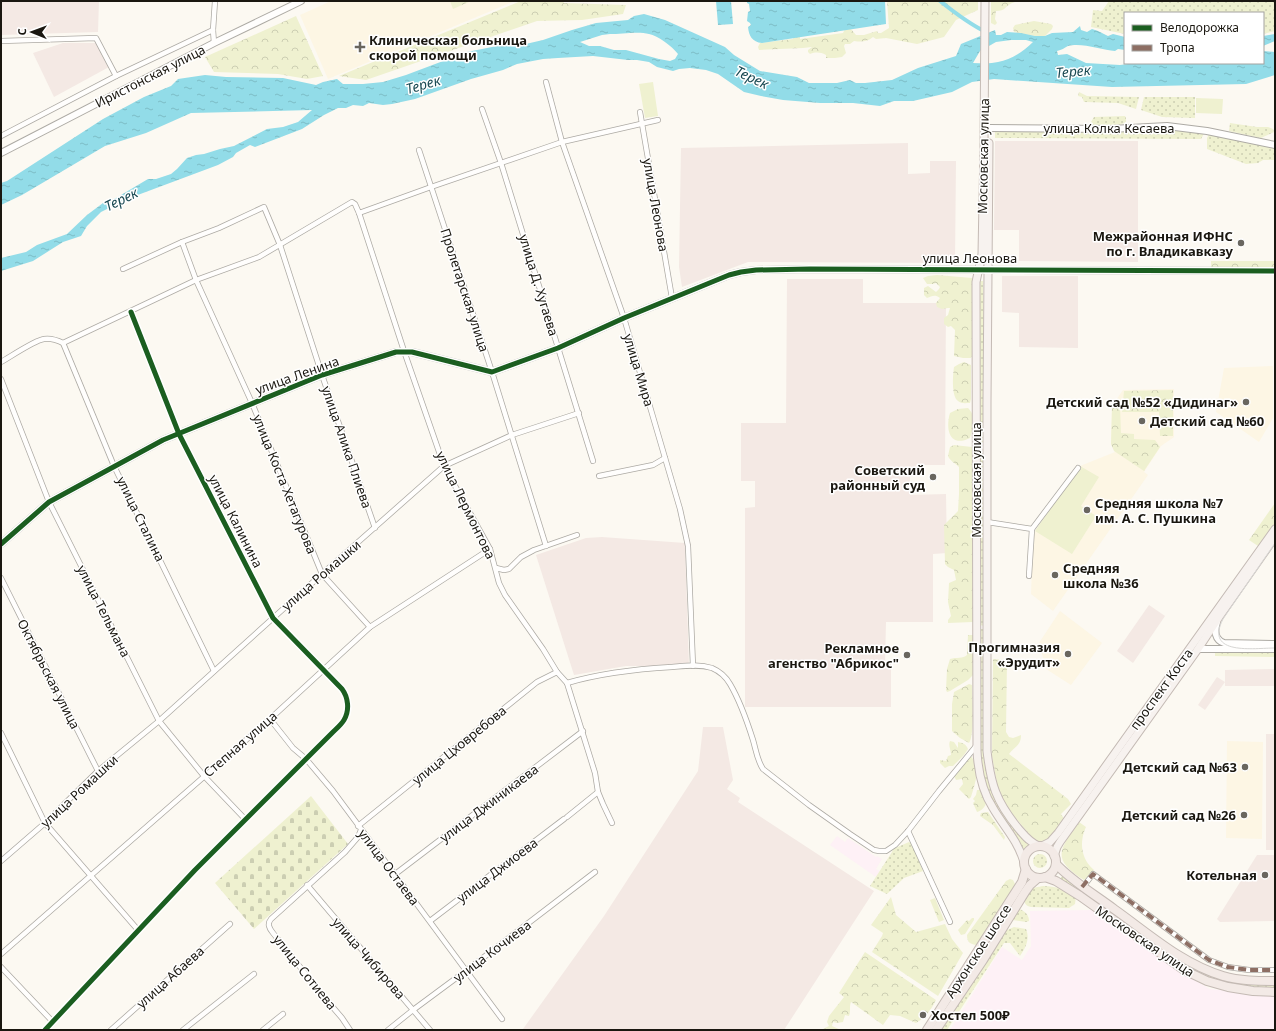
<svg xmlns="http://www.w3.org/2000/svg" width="1276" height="1031" font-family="'Noto Sans',sans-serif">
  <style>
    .commercial { fill: #fef1f6 }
    .industrial { fill: #f4e9e4 }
    .built { fill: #fdf6e4 }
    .grass { fill: url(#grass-dots) }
    .forest { fill: url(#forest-crowns) }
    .cemetery { fill: url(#cemetery-stones) }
    .pitch { fill: #eff1d0 }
    .water { fill: url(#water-ripples); fill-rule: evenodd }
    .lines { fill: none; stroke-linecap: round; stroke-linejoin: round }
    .canal { stroke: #92dce8; stroke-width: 4 }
    .street-casing { stroke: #adaaa4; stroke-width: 6 }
    .secondary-casing { stroke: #adaaa4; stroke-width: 8 }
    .primary-casing { stroke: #c4bab4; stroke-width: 9 }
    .highway-casing { stroke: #c4bab4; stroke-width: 10 }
    .street { stroke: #fffefd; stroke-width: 4.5 }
    .secondary { stroke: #fffefd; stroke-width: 6 }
    .primary { stroke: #f7f2ef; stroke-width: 7 }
    .highway { stroke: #f3eae6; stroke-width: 8 }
    .tram { stroke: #d7d6d4; stroke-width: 1 }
    .quiet { stroke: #8d6e63; stroke-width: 4; stroke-dasharray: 8 4; stroke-linecap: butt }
    .cycleway-casing { stroke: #fff; stroke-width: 8 }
    .cycleway { stroke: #1b5e20; stroke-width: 5 }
    .poi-dot { fill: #69665f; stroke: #fff; stroke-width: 1.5 }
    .labels { text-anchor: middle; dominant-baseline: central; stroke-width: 3; stroke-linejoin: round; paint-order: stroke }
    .poi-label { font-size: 13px; font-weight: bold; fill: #1a1710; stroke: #fff; text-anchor: end }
    .street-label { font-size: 13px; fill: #1a1710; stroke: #fff }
    .water-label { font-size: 14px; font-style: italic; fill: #1a4a53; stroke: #fff }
  </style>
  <defs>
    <pattern id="grass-dots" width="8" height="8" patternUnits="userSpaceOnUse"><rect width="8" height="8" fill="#eff1d0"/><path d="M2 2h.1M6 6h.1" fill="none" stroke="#ccceb2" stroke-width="1.8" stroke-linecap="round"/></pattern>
    <pattern id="forest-crowns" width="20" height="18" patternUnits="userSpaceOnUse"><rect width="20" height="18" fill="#eff1d0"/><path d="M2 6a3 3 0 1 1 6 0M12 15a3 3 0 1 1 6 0" fill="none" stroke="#ccceb2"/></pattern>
    <pattern id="cemetery-stones" width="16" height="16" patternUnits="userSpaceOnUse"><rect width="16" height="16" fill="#eff1d0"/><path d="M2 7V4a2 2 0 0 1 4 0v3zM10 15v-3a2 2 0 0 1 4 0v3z" fill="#ccceb2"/></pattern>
    <pattern id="water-ripples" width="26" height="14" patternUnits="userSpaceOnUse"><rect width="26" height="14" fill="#92dce8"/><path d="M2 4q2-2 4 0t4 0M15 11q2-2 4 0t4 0" fill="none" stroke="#7dbcc6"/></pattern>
  </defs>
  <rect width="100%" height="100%" fill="#fcf9f2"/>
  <g class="commercial">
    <path d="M837,836L845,842L848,838L876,857L877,856L882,859L876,869L880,871L876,877L830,845Z"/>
    <path d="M1092,910L1176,969L1210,989L1275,995V1030H950L1002,947L1022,960L1031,946L1030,911Z"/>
  </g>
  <g class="industrial">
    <path d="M1,1H99L98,32L1,35Z"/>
    <path d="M63,43H96L109,67L54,97L33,53Z"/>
    <path d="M995,141H1138V262L1019,261V230H994Z"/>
    <path d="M908,143V174L930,173V161H956L955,263L748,262L682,287L679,267L681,148Z"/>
    <path d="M1002,276H1078V348L1019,347V313L1002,312Z"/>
    <path d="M787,279H863V303H946L945,465H916V472H910V495L946,494L947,553L933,554V622H886L885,664H891V707H745V508L755,507V481H741V423H786Z"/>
    <path d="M602,537L685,543L689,666H626L574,675L536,555L586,538Z"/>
    <path d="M1149,605L1165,616L1133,663L1117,651Z"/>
    <path d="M1275,669V686H1225V670Z"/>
    <path d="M1217,677L1225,682L1205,710L1198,705Z"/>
    <path d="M703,727H723L733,780L727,789L740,798L738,802L874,891L784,1030H525L523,1029L604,916L698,771Z"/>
    <rect x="1266" y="734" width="9" height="116"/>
    <path d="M1257,855H1275V921L1220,922L1217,919Z"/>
  </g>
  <g class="built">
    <path d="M331,1H515L328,79L300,15Z"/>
    <path d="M1273,366V418L1259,442L1216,412L1224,368Z"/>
    <path d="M1174,389V437L1161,446L1144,472L1148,475L1053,611L1031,594L1033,537L1035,531L1080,466L1115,452L1111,444L1112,406L1123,390Z"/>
    <path d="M1060,611L1102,643L1071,685L1043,667L1045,664L1039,643Z"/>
    <path d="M1227,741L1263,742L1262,839L1226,838Z"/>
  </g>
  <g class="grass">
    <path d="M1109,1H1275V31L1263,34V13H1125V34L1091,27L1093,10L1102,11Z"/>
    <path d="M1079,92L1087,96L1139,97L1136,109L1118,103L1084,102L1082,97L1078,96Z"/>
    <path d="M1144,97H1195V118L1162,117L1141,110Z"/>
    <path d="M1125,116L1126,118V122C1116,128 1103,126 1092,126L1091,122L1094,117Z"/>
    <path d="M1230,123L1257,127H1268L1273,129L1274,132L1261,138L1229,131Z"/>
    <path d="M995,130H1206L1201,139L995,138Z"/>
    <path d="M1210,132L1275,147V160H1263L1258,163L1246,164L1207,149V138Z"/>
    <path d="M978,281H983L984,443H979Z"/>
    <path d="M978,453H985V626L979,625Z"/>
    <path d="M979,629H986L984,737L1002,810L1029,845L1023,849L993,806L984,784L978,749Z"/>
    <path d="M909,842L912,844L923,871L904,878L887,894L870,886L892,852L893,849Z"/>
    <circle cx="1040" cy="861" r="7"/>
    <path d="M1063,874L1195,967L1275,984V988L1240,986L1210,979L1185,966L1060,880Z"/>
    <path d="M1043,886C1057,886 1063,890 1076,896L1075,904L1069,908L1031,907C1021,905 1024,895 1030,890C1033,887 1039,887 1043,886Z"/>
    <path d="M1019,909C1025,911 1029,915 1029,921L1026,922L1012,920Z"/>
    <path d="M1014,927L1026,929C1030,939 1026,947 1020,956L1010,943H1004L947,1030H940L1005,931Z"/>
  </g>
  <g class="forest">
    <path d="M450,1H471L453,9Z"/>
    <path d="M521,1H563L564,3L626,5L623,14L582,20L537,21L366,80L339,76Z"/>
    <path d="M887,1H978V10L956,20L944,37L917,44L886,38L876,39L873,37C867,42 862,42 854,41L850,44H845L844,46L846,53L842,57L835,58H826V55C820,52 816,52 810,54L808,52V50L812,47L803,48L759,50L758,47L760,43L793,39L794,36L800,37V39L843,33L845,29H851L856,35H864L877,31L878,33H881L889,28Z"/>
    <path d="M991,1H1018C1016,2 1014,2 1012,3C1004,7 1006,11 996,11L995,19L997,23L995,25L991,23Z"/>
    <path d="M296,16L323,76L307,79L278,74L214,72L205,57Z"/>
    <path d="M1034,21L1051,24L1053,26L1052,29L1045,36H1035L1014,32L1013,28L1015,25Z"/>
    <rect x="1211" y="261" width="64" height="6"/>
    <path d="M937,275L972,278V356L971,358H963L954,356L955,330L951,326L948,327L944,324V318L948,315L950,308H948L942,309L937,307L936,303L940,298C935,294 932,296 927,298L924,295V288L928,286L936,292L939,289L940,287L936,283L933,284H927L923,278L928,276Z"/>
    <path d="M964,362L971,365V399L970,403C966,403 961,404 958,401C951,396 953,374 954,367L959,364Z"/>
    <path d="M1173,390V436H1160L1159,412H1122L1124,391Z"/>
    <path d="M1112,406H1120L1121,433L1134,434V439L1155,440L1160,447L1144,471L1114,451L1111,444Z"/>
    <path d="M968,408C976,415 973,428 970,438C950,448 945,430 950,413L958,409Z"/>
    <path d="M954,445L972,447L973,622L948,623V620L951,616L948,602L949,583L956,580L954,570L948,567L945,564L944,525L958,511L959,494V467C955,463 950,461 948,456L950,447Z"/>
    <path d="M1275,503V523L1258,546L1249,540Z"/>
    <path d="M968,635H973V675L968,680L950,691L947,692L946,690L947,669L950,659C956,657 963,659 967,655Z"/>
    <path d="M1215,650H1275V657L1215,656Z"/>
    <path d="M993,659L1007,660L1006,732L1009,737L1013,738L1021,735C1021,746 1015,746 1009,754L1068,799L1071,804L1061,814L1065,820L1046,841L1040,842L1033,839L1005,805L998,789L992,756Z"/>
    <path d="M969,684L972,685C972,697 975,735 969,743L960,738L952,731V704L954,692Z"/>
    <path d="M950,741L954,742L958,748V742C963,743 966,744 968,749L964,755L953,766H949L945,768L940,763V760L946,761L948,756L951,755C951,750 948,745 950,741Z"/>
    <path d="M969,756H971C981,770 975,783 971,797L969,799L959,789L963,784L962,779L956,780L954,776Z"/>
    <path d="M977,790H982L986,802C986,807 981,811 977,812L973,803L975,801L973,799L976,795Z"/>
    <path d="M988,812L1005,837L1004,840L993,825L980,816L981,813Z"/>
    <path d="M1079,822L1086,827C1079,842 1081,859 1094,870L1084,880C1051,859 1059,850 1079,822Z"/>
    <path d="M1010,879L1013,880L1016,886L978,944L976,945C970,944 967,942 967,935L1006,881Z"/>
    <path d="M891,897L896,915L916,932L945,924L952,939L963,953L938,996L872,952L882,936L883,933L871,925Z"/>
    <path d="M935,898L944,920L939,922L930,900Z"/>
    <path d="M972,918H974V920L965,934L961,935L958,930L967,920L969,921Z"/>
    <path d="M865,952L936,1000C931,1010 926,1017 916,1023L900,1016L890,1015L883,1025L851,1002C849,1007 851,1011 849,1016L845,1015L843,1022L837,1023L833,1022L832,1026L841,1030H821L829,1026L827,1022L829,1016L844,997L839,993Z"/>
  </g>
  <path class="cemetery" d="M311,796L348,844L254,929L215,883Z"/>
  <g class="pitch">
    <path d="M653,82L658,116L645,118L639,84Z"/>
    <path d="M1196,98L1223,99L1222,114L1196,113Z"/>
    <path d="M1080,466L1099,477L1081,506L1096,516L1072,554L1035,531Z"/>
  </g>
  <g class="water">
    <path d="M716,1H731L733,24L718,25Z"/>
    <path d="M747,1H885L886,24L762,43C752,42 749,36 748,27L751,25L750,23L747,21L748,12L750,11L749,4L747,3Z"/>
    <path d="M644,14L665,20L725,47L734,55L760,71L797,77L809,83H837L850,80L856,83H865L892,80L918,68L956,56L961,44L995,30L996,35H1001L1007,32L1021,33L1035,36H1045L1052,33L1073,32L1080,26L1081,30L1087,32L1092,29L1098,31L1108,36L1113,34L1125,37V50L1118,49L1115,51C1102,50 1081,42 1068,46C1064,48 1062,50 1057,51L1058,55L1067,54L1086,63L1120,65L1136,63H1263V51L1275,52V75L1246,84L1112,87L994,79L972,82L952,92L913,101H894L880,106L853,103H820L783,100L761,96L744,92L718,74L706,70L690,68L679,69L673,71L657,67L649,62L637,60H628L593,56L558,58L543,59L517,64L503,70L471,79L415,99L392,104L383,105L369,103L363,106L353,105L346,108H338L324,115L302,129L255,147L250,145L236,153L233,157L218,165L127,199L101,212L87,226L81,236L63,242L33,261L1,271V258L26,252L37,245L67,234L87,215L103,203L116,198L148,179H156L171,174L177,169L187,158L196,155L204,154L220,149L234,146L267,129L283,127L298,122L312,110L191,113L146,133L105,146L22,195L1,205V183L7,181L103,119L144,97L171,86L178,79L205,75L226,77L283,78L316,85L323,82L337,79L343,84H363L383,82L406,75L467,52L497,46H517L543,40L572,30L596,23L628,20L634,16ZM610,34C621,34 639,31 649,34C658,36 672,46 678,54L675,59L670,61L659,59L626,50H614L600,46H589L580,42L602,35ZM1011,40H1026L1033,42C1024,51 1011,60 998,62C990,64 981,63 973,63L980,51L996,42Z"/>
    <path d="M1275,34V41L1263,46V36Z"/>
  </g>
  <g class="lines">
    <path class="canal" d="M940,1C955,13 969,24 986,32"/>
    <g class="street-casing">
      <g id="street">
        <path d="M1,41L96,38L116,76"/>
        <path d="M214,43L213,30L215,1"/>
        <path d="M546,82L562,142L624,318L680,509L688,546L693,666"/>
        <path d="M482,109L501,163L593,461"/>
        <path d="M640,112L672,298"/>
        <path d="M1,136L116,76L213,30"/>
        <path d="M419,150L492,372L546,546"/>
        <path d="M359,213L404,351L444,466L490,549L499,583L505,595L543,649L557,672"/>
        <path d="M182,242L196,280L252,403L322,574L370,627"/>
        <path d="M123,269L182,242L219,228L264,207L280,245L322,375L375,528"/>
        <path d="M63,343L114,466L214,671"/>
        <path d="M1,362C10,357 35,340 44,339C51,338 57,340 63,343L196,280L259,257L352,202L355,204L359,213L431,187L562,142L658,120"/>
        <path d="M1,379L49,502L159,721L204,776L245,819"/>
        <path d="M599,476L653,465L665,458"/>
        <path d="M987,522L1032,529L1029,576"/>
        <path d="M1032,529L1078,468"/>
        <path d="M496,568L504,570L509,569L521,557L534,550L577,535"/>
        <path d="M1,578L98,771"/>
        <path d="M567,683C601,673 637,669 672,667C685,666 699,664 712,668C719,671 726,677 730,684C740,701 747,721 753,740C756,750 757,760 763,769L809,805L850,834L874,850L879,851H886L895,845L908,831L939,791L977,745"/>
        <path d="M270,719L293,748L306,759L333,791L502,1019"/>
        <path d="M1,733L45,823L138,930"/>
        <path d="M567,817L598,792"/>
        <path d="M358,826L537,682L557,672L567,683L595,773L598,792L603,804L612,823"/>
        <path d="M908,831L950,922"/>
        <path d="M1,861L45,823L98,771L159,721L322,574L444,466L512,435L579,413"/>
        <path d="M394,875L583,731"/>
        <path d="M307,885L430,1030"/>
        <path d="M1083,887L1093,874L1209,960L1228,967L1249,970H1275"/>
        <path d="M430,921L564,819"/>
        <path d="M1,954L270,719L370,627L490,549"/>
        <path d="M1,967L53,1022"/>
        <path d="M45,1030L195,870L332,733C336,729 341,725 344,720C350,710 348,697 342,689L273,618L179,434L131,312"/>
        <path d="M111,1030L230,924"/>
        <path d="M183,1030L254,974"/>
        <path d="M263,1030L283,1014"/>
        <path d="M350,1030L342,1018L324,997L273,933C269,928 267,924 271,919L345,852L358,837L361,830"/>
        <path d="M388,1030L413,1010L467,970L595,872"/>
      </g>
    </g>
    <g class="secondary-casing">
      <g id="secondary">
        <path d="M989,128L1111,129L1167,126L1207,131L1275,145"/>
        <path d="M1,153L214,43L301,1"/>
        <path d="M1,544L49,502L163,440L322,375L396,352H412L492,372L558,348L624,318L729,275L741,272L756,270L810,269L1275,271"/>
        <path d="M1217,622C1214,631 1215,640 1224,643L1275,644"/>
        <path d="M1198,649H1275"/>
      </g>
    </g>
    <g class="primary-casing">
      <g id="primary">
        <path d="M985,1L984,146L982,254L976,282V293L977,751C978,771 982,791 993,808C1004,827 1017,839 1024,862"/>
        <path d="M989,143L987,403V751C991,785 996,801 1018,828C1024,835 1030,843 1039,846"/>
        <path d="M1042,846L1050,842L1058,833L1275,529"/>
        <path d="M1054,856L1057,847L1060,842L1198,649L1219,617L1275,537"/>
      </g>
    </g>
    <g class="highway-casing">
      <g id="highway">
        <circle cx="1040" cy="862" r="16"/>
        <path d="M1056,864C1073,882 1094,894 1114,909C1148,933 1182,964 1223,976C1240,981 1258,981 1275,981"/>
        <path d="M1045,877L1056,881L1080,896L1184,970L1207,981L1228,987L1253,991L1275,992"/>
        <path d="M927,1030L1022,882L1026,869"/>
        <path d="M936,1030L983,960L1025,892L1030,885L1038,878"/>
      </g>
    </g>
    <use href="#street" class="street"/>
    <use href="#secondary" class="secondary"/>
    <use href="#primary" class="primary"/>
    <use href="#highway" class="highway"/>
    <path class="tram" d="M1275,543L1223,619C1204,656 1254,648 1275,648"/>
    <path class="quiet" d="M1082,887L1093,874L1209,960L1228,967L1249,970H1275"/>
    <g class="cycleway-casing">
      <g id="cycleway">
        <path d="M1,544L49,502L163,440L322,375L396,352H412L492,372L558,348L624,318L729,275L741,272L756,270L810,269L1275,271"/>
        <path d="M45,1030L195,870L332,733C336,729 341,725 344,720C350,710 348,697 342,689L273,618L179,434L131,312"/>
      </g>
    </g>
    <use href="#cycleway" class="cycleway"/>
  </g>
  <g class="poi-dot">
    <path d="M358 41h4v4h4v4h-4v4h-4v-4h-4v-4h4z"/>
    <circle cx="1241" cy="243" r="4"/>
    <circle cx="1246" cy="402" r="4"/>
    <circle cx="1142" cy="421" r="4"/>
    <circle cx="933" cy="477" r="4"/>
    <circle cx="1087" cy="510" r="4"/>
    <circle cx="1055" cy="575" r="4"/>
    <circle cx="1068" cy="654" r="4"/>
    <circle cx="907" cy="655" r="4"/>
    <circle cx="1245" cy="767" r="4"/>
    <circle cx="1244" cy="815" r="4"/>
    <circle cx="1265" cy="875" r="4"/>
    <circle cx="923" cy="1015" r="4"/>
  </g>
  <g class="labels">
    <g class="poi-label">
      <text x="369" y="40" text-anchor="start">Клиническая больница<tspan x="369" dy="15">скорой помощи</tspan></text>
      <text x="1233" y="236">Межрайонная ИФНС<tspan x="1233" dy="15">по г. Владикавказу</tspan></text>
      <text x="1238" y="402">Детский сад №52 «Дидинаг»</text>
      <text x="1150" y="421" text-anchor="start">Детский сад №60</text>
      <text x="925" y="470">Советский<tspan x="925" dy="15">районный суд</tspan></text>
      <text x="1095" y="503" text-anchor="start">Средняя школа №7<tspan x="1095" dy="15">им. А. С. Пушкина</tspan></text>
      <text x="1063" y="568" text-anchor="start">Средняя<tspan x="1063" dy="15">школа №36</tspan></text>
      <text x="1060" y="647">Прогимназия<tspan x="1060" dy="15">«Эрудит»</tspan></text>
      <text x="899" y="648">Рекламное<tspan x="899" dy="15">агенство "Абрикос"</tspan></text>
      <text x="1237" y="767">Детский сад №63</text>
      <text x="1236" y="815">Детский сад №26</text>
      <text x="1257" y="875">Котельная</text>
      <text x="931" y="1015" text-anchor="start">Хостел 500₽</text>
    </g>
    <g class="street-label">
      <text transform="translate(150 76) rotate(-27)">Иристонская улица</text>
      <text x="1109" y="128">улица Колка Кесаева</text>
      <text transform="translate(983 156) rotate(-89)">Московская улица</text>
      <text transform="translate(656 205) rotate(80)">улица Леонова</text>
      <text x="970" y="258">улица Леонова</text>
      <text transform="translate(539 285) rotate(73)">улица Д. Хугаева</text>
      <text transform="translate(465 290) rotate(72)">Пролетарская улица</text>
      <text transform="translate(639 370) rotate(73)">улица Мира</text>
      <text transform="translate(297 375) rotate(-20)">улица Ленина</text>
      <text transform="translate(347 447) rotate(71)">улица Алика Плиева</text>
      <text transform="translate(976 480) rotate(-90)">Московская улица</text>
      <text transform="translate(285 484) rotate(68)">улица Коста Хетагурова</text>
      <text transform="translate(466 505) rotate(64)">улица Лермонтова</text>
      <text transform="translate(141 519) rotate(64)">улица Сталина</text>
      <text transform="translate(236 521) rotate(63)">улица Калинина</text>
      <text transform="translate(321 575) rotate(-41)">улица Ромашки</text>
      <text transform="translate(104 611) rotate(63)">улица Тельмана</text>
      <text transform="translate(49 674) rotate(63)">Октябрьская улица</text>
      <text transform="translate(1161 689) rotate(-54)">проспект Коста</text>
      <text transform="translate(240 744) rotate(-41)">Степная улица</text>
      <text transform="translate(459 745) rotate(-39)">улица Цховребова</text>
      <text transform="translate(79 791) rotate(-43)">улица Ромашки</text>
      <text transform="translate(489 803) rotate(-37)">улица Джиникаева</text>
      <text transform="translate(389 867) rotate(53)">улица Остаева</text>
      <text transform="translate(497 870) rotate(-37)">улица Джиоева</text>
      <text transform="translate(1145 941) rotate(34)">Московская улица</text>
      <text transform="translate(492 951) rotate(-37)">улица Кочиева</text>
      <text transform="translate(978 951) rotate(-57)">Архонское шоссе</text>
      <text transform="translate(369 958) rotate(49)">улица Чибирова</text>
      <text transform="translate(305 972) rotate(51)">улица Сотиева</text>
      <text transform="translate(170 977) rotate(-42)">улица Абаева</text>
    </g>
    <g class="water-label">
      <text transform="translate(1073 71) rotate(-5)">Терек</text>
      <text transform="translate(752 77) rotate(25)">Терек</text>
      <text transform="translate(423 84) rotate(-16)">Терек</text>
      <text transform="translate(121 199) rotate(-26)">Терек</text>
    </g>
  </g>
  <rect width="1276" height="1031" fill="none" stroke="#1a1710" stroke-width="4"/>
  <rect x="1124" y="12" width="140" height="52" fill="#ffffff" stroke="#a3a29f"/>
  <rect x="1132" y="25" width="20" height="6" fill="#1b5e20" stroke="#a3a29f"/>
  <text x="1160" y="32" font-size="12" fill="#1a1710">Велодорожка</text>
  <rect x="1132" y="45" width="20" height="6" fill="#8d6e63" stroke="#a3a29f"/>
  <text x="1160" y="52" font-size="12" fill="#1a1710">Тропа</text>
  <g transform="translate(32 32) rotate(271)" stroke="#ffffff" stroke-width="3" paint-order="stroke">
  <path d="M0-3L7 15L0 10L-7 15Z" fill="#1a1710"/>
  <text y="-6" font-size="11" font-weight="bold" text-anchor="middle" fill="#1a1710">С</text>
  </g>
</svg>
